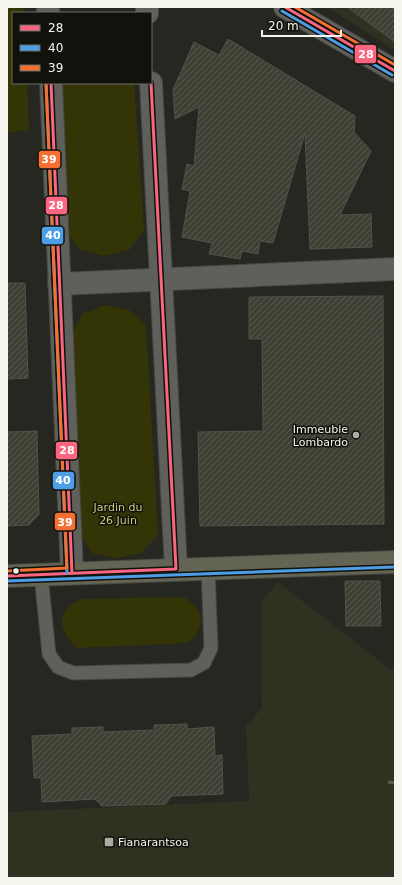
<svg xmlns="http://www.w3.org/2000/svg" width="402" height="885" font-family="'DejaVu Sans',sans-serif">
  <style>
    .built { fill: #313121 }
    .green { fill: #343507 }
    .building { fill: url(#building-hatch); stroke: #52524c }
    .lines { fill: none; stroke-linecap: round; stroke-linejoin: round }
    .service-casing { stroke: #464640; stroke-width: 15 }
    .minor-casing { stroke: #464640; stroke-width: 24 }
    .tertiary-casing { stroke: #464640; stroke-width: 24 }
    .primary-casing { stroke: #464640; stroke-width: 24 }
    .service { stroke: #5f5f5b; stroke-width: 13 }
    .minor { stroke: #5f5f5b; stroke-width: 22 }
    .tertiary { stroke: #5f5f5b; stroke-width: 22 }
    .primary { stroke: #646455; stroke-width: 22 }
    .rail { stroke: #5d5d58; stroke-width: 3; stroke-dasharray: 6 3; stroke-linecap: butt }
    .bus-1-casing { stroke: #12120d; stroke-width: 6 }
    .bus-2-casing { stroke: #12120d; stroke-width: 6 }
    .bus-3-casing { stroke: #12120d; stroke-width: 6 }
    .bus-1 { stroke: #fa6682; stroke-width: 3 }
    .bus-2 { stroke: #4d9ee5; stroke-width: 3 }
    .bus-3 { stroke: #f46f30; stroke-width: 3 }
    .poi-dot { fill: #adada6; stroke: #12120d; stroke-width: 1.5 }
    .bus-dot { fill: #f5f5ee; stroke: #12120d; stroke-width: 1.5 }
    .labels { text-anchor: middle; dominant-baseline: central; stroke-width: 3; stroke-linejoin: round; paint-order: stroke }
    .poi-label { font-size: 11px; fill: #f5f5ee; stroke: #12120d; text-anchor: end }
    .park-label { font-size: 11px; fill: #c7c97a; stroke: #12120d }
    .line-badge { stroke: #12120d; stroke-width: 1.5 }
    .badge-label { font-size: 11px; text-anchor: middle; font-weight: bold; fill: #fff }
  </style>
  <defs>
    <pattern id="building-hatch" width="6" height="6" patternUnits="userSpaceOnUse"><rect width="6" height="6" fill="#3f3f33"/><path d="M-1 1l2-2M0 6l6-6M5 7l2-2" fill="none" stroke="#5b5b51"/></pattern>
  </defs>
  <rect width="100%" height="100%" fill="#272721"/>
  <g class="built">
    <path d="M326,7H395V50L330,9Z"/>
    <path d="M278,582L390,669L395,670V878H7V812L249,801L246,726L262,708L261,602Z"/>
  </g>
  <g class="green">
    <path d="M7,7H24L25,13H13V83H27L29,131L7,132Z"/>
    <path d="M58,83H134L144,230L129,250L104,256L79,249L66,230Z"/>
    <path d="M105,305L129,310L146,325L158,535L141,553L117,558L92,553L80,533L73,332L83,314Z"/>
    <path d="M183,597C204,608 208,628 187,643L77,648C57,630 55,608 83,599Z"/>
  </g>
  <g class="building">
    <path d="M347,7H395V42Z"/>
    <path d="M228,39L355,116L354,132L371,151L340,215L371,214L372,247L310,249L305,133L273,243L260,241L258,254L242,251L240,259L209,254L212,243L182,237L190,191L182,189L187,164L194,166L199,107L175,119L173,90L194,42L219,55Z"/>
    <path d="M7,283H25L28,378L7,379Z"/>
    <path d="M383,296L384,524L200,526L198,432L263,431L262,339H249V297Z"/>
    <path d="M37,431L39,514L29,525L7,526V432Z"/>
    <path d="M345,581H380L381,626H346Z"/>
    <path d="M187,724V729L214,727L215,756L222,755L223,794L171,796L166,804L102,806L95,799L42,802L41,778H34L32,736L72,734V728L103,727V732L154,730V725Z"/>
  </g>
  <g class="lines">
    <g class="service-casing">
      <path id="service" d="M41,575L49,654L58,667L73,673L191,670L204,663L211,648L208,568"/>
    </g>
    <g class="minor-casing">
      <path id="minor" d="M59,284L395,269"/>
    </g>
    <g class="tertiary-casing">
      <g id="tertiary">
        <path d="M48,7V13"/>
        <path d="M147,7V13"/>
        <path d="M285,7L395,71"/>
        <path d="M51,83L72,573"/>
        <path d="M151,83L176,569"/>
      </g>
    </g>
    <g class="primary-casing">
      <path id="primary" d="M7,576L395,562"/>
    </g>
    <use href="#service" class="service"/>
    <use href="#minor" class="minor"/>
    <use href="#tertiary" class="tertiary"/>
    <use href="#primary" class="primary"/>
    <path class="rail" d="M388,782L395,783"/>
    <g class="bus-1-casing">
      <g id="bus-1">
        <path d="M285,7L395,71"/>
        <path d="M51,83L72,573"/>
        <path d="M7,576L176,569L151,83"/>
      </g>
    </g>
    <g class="bus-2-casing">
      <g id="bus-2">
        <path d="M282,11L392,75"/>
        <path d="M46,83L67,573"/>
        <path d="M7,581L395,567"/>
      </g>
    </g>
    <g class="bus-3-casing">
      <g id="bus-3">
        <path d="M295,7L395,65"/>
        <path d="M7,571L67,568L46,83"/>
      </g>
    </g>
    <use href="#bus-1" class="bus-1"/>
    <use href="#bus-2" class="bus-2"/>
    <use href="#bus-3" class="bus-3"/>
  </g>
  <g class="poi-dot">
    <circle cx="356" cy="435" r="4"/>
    <rect x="104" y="837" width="10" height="10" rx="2"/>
  </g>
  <circle class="bus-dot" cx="16" cy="571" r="3.5"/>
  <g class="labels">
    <g class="poi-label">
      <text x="348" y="429">Immeuble<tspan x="348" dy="13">Lombardo</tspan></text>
      <text x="118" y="842" text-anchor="start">Fianarantsoa</text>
    </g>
    <g class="park-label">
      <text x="118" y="507">Jardin du<tspan x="118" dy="13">26 Juin</tspan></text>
    </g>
  </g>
  <g class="line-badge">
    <rect x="354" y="44" width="23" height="20" rx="4" fill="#fa6682"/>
    <rect x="38" y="150" width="23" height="19" rx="4" fill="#f46f30"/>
    <rect x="45" y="196" width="23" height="19" rx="4" fill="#fa6682"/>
    <rect x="41" y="226" width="23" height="19" rx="4" fill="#4d9ee5"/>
    <rect x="55" y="441" width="23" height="19" rx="4" fill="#fa6682"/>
    <rect x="52" y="471" width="23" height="19" rx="4" fill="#4d9ee5"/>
    <rect x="54" y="512" width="22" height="19" rx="4" fill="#f46f30"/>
  </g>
  <g class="badge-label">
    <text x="366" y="58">28</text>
    <text x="49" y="163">39</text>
    <text x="56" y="209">28</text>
    <text x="53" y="239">40</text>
    <text x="67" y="454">28</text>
    <text x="63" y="484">40</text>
    <text x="65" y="526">39</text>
  </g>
  <rect width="402" height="885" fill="none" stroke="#f5f5ee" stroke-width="16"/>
  <rect x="12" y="12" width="140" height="72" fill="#12120d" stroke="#6d6d67"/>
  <rect x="20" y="25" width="20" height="6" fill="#fa6682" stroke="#6d6d67"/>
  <text x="48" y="32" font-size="12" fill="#f5f5ee">28</text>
  <rect x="20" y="45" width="20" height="6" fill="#4d9ee5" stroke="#6d6d67"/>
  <text x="48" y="52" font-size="12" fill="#f5f5ee">40</text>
  <rect x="20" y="65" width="20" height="6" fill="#f46f30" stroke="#6d6d67"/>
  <text x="48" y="72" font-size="12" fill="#f5f5ee">39</text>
  <path d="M262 30v6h79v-6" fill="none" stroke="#f5f5ee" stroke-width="2"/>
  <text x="268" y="30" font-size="12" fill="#f5f5ee" stroke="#12120d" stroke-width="3" paint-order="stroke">20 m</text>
</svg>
